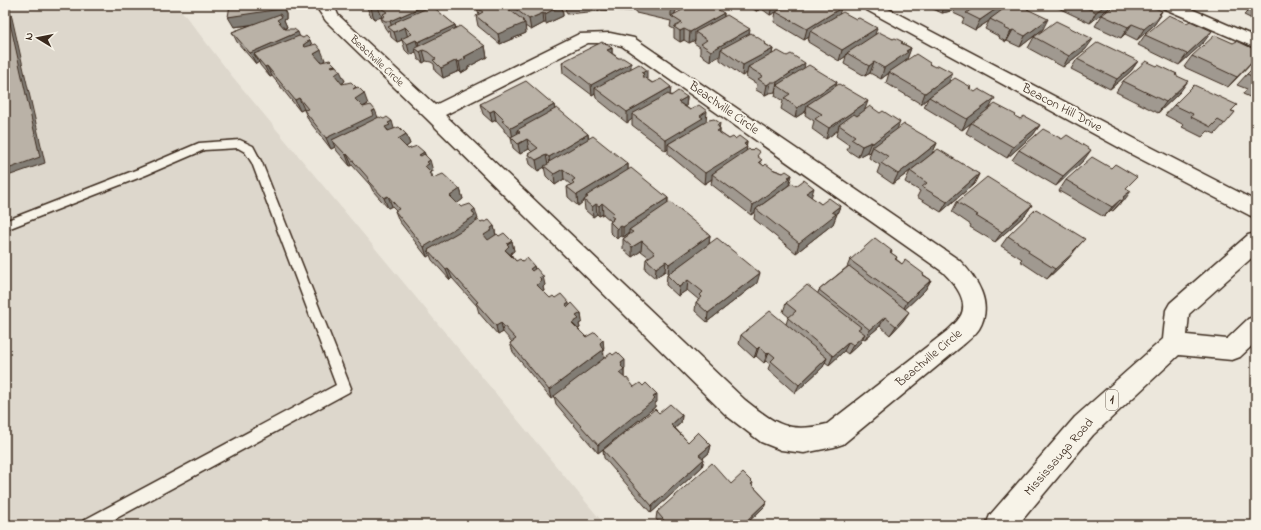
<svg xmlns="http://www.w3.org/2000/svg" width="1261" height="530" font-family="'Indie Flower',sans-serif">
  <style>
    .built { fill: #ddd7cc }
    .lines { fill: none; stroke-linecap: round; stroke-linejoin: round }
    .lane-casing { stroke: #3b2a1e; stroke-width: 3 }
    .street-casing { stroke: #3b2a1e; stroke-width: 3 }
    .primary-casing { stroke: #3b2a1e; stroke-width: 3 }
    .lane { fill: #f7f3e8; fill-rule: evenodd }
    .street { fill: #f7f3e8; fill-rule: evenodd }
    .primary { fill: #f7f3e8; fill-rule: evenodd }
    .wall { fill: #a09990; stroke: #3b2a1e }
    .shaded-wall { fill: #827d75; stroke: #3b2a1e }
    .building { fill: #bab2a7; stroke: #3b2a1e }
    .labels { text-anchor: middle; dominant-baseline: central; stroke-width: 4; stroke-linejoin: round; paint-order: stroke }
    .far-street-label { font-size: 11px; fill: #3b2a1e; stroke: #f7f3e8 }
    .shield { fill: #f7f3e8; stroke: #73665b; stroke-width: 1 }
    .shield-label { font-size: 12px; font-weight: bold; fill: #3b2a1e }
    .street-label { font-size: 13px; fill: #3b2a1e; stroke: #f7f3e8 }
  </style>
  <rect width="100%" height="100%" fill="#ece7dc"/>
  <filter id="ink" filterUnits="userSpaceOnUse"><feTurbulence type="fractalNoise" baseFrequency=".025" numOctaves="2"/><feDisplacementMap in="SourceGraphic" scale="8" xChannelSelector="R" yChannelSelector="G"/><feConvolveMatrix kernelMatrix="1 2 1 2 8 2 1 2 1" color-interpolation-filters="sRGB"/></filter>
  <g filter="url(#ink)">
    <path class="built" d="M5,5H177L232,76L605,525H5Z"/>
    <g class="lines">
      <g class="lane-casing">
        <path id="lane" d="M240,140L253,146L262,163L351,388L349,392L104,525H81L84,520L336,385L252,163L245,152L238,148L204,150L146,175L5,230V221L138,169L199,143Z"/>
      </g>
      <g class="street-casing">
        <g id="street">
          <path d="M318,5H334L338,15L435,105L579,34L610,33L634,38L959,260C977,278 994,304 979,329C975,335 969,340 963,345L843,444L834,447L804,453L781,450L761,442L727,416L426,118L326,21L319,11ZM588,43H610L622,46L943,272C954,283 970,301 960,317C957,322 951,327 947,331L827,424C787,434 776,424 745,400L445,115Z"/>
          <path d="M861,5H881L1143,143L1256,201V218L1249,215L1129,153L863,8Z"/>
          <path d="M1161,5H1182L1256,37V48L1163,8Z"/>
        </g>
      </g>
      <g class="primary-casing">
        <path id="primary" d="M1256,233V254L1189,314L1187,335L1227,339L1248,319L1256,316V342L1240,357L1232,360L1179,355L1093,435L1018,525H986L990,515L1075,417L1163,339L1166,310L1170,303L1248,235Z"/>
      </g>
      <use href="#lane" class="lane"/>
      <use href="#street" class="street"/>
      <use href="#primary" class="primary"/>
    </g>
    <g class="wall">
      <path d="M230,5H282L286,14V19L284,20L287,27L285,29L299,37L310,40L312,46L325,60L323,61L335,65L345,81L342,84L356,87L368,104L363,107L394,129L406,134L410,144L406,147L408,149L424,152L433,171L431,172L433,178L460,189L463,199L457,203L461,207L478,219L476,220V222H485L494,226L496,235L512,241L514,251L511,253L512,256L516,261H522L534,266L535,269L545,285L543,287L544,291H543L550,298H555L581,313L582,322L579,324L580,328L578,329L586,337L603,340L604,358L625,368L624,369V378L634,387L657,402L655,403V407L598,453L556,404L554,396L551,399L513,352L510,343L512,342L503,332L498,335L479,313L477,306L452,278L450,280L432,260L430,255L427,257L399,221L395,211L396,210L392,206L388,208L373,191L370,185L352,165L350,166L337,151L335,147L331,149L309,121L304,110H305L304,109L300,111L272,76L270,77L260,65L259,62L256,64L237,42L232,32L251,25L234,27Z"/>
      <path d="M366,5H431V6L455,25L456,28L485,46L487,57L468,67V69L461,73L459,71L443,78L435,71L434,64L431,62L426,61L423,63L418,59L416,52L410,55L405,50L402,40L397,42L391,37L390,31L388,32L385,28L381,18L382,17L374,19L370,15Z"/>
      <path d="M506,5H562L563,16L546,24L544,23L531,30L525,26L526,33L500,44L478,26L476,16L479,14L477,8L506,7Z"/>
      <path d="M564,5H598L599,11L567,14Z"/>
      <path d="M600,5H632V11L601,10Z"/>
      <path d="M636,5H679L674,14L724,13V17L773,49L772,54L837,82L835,86L865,110L898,129L937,143L932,154L893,184L877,173L880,165L869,158L871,151L869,153L867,152L858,157L847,150L849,145L836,136L838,130L826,139L812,129L814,121L805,115L806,111L795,118L781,109L783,101L775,96L776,92L769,93L765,95L756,90L757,84L746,77L747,73L742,76L720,60V56L710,61L700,54V47L694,43L695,40L689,43L684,40L680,42L674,38V29L670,27L671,21L636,13Z"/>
      <path d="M748,5H836L839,14L875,34L893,39L903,42L902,43L911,48L907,59L905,60L904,62L930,64L948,83L971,87L970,89L989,109L1040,125L1033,135L1007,158L966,133L971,123L962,130L924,107L928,98L921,104L886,83L889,73L881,79L870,73L865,76L844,64L846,56L839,61L808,42L809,37L804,40L774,22L776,12L770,15L762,9L756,11Z"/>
      <path d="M935,5H1007L1006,7H1029L1028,9L1043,29L1020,47L1007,41L1006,42L999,38L1000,37L985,29L989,21L975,30L962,23L964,18L953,13L955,9L951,11L942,13L933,9Z"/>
      <path d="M1055,5H1113L1090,23L1054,6Z"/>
      <path d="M1250,5H1256V21L1244,15L1248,11L1246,10Z"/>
      <path d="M1162,11L1160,14L1161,15L1154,25L1137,40L1125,34L1121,38L1095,26L1102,15Z"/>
      <path d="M1187,23L1204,42L1179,65L1138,45L1145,35Z"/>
      <path d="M1034,37L1086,49L1063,67L1028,48Z"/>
      <path d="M1233,43L1251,63L1228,87L1184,67L1192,56Z"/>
      <path d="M612,48V53L631,68L670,95L687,97L686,107L706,121L720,128V133L729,139H735L747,142L746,152L759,158L761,163L764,166L783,173L792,175L789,185L811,197L821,204L840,206L833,224L796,253L754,219L755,212L751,215L711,184L712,179L704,184L668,154V149L666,151L632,125V119L627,123L596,98L595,93L592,95L563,73L562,62Z"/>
      <path d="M1077,59L1138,61L1131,71L1110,89L1071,69Z"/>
      <path d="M1256,65V100L1243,94L1247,89L1237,85L1247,74Z"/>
      <path d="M1157,66L1177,74L1176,75L1180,92L1158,113L1116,92L1123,81Z"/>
      <path d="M480,104L554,105L555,109L588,134L589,139L628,164V170L668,198V204L710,235L709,244L757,283L707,322L695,311L696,302L699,300L687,290L678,296L666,285L667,275L681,264L668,274L665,271L655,278L645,269L646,259L649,257L641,251L632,257L623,249V239L629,234V233L623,237L621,236L617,239L610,232V222L611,221L603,214L599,216L597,214L593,217L585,210L584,201L578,206L568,197L567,187L571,185L564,179L555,185L546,176L544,167L538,171L530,164L528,154L532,152L529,149L520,154L513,148L511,137L504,131V129L496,120L492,122L483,114Z"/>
      <path d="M1174,105L1232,111L1235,112L1215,134L1208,131L1202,137L1182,127L1184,125L1165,115Z"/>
      <path d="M1019,150L1084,160L1056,186L1012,160Z"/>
      <path d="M910,171L979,174L974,184L941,212L917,197L920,191L905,182Z"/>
      <path d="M1066,180L1126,189L1123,202H1121L1113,211L1111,210L1104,217L1059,191Z"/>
      <path d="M957,202L1032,205L1025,215L995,242L970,227L971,225L952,212Z"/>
      <path d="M1008,236L1077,248L1066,261L1047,279L1020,261L1022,259L1001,246Z"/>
      <path d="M892,251L891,253L897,257L896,259L902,264L924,275L931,280L925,290L905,309L903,321L890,335L880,326L865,339L863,338L860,343L848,354L844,351L829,365L825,362L823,367L795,393L768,369L770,364L766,361L764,363L756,356L754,358L739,344L741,335L786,324L788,318L789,317L783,312L786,303L818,293L819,290L847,267L850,260Z"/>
      <path d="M659,413L682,415L681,423L675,428L688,442L711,445L709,453L703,458L704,459L702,467L651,513L604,458L603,450Z"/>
      <path d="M753,483L752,485L767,501L764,507L745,525H661L656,519L657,512L731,484Z"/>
    </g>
    <g class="shaded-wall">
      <path d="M6,5H9L45,163L5,177Z"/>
      <path d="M282,5L286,14V19L284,20L287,27L282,30L278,21L234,27L228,17Z"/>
      <path d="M426,5H431L433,13L396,23L395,22L397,29L393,31L390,21Z"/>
      <path d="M562,5L563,16L546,24L545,14Z"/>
      <path d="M674,5H679L673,17L671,16V10Z"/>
      <path d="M757,5H763L762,9L756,11Z"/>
      <path d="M772,5H791L770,15Z"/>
      <path d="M945,5H956L955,9L951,11L942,13Z"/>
      <path d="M1002,5H1007L1005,10L990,19L989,21L975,30L980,20Z"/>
      <path d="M1106,5H1113L1090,23L1096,12Z"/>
      <path d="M378,7L382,17L374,19L371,8Z"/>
      <path d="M841,8L838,19L810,31L809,37L804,40L807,29Z"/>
      <path d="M1162,11L1158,18L1161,15L1154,25L1137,40L1144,29Z"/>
      <path d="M543,13L544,23L531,30L529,19Z"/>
      <path d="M724,13L723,24L695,32V40L689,43L690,32Z"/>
      <path d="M1048,19L1043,29L1020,47L1025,36Z"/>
      <path d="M523,20L524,23H525L526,33L500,44L498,34Z"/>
      <path d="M1132,24L1125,34L1121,38L1128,27Z"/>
      <path d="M455,25L457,36L423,50L426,61L423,63L418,42Z"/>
      <path d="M405,27L408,38L401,39L402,40L397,42L394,32Z"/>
      <path d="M877,28L874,38L847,53L846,56L839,61L842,50Z"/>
      <path d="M684,29V40L680,42V31Z"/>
      <path d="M750,29L748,40L721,49L720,56L710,61L711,51Z"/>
      <path d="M1013,30L1007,41L1006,42L1011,31Z"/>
      <path d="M1212,31L1204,42L1179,65L1187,54Z"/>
      <path d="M298,32L302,43L254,54L259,62L256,64L250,53Z"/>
      <path d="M1093,39L1086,49L1063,67L1069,56Z"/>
      <path d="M310,40L314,51L307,55L303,45Z"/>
      <path d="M416,40L419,51L415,48L416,52L410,55L407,44Z"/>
      <path d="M485,46L487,57L468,67V69L461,73L459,62L464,57Z"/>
      <path d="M612,48V59L607,50Z"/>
      <path d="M911,48L907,59L905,60L904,63L889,72V73L881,79L884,68Z"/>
      <path d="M773,49L771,59L748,67L747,73L742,76L743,65Z"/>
      <path d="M321,50L325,60L319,65L314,54Z"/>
      <path d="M1256,57L1251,63L1228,87L1237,77Z"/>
      <path d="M457,60L459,71L443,78L441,68Z"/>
      <path d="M1138,61L1131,71L1110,89L1117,79Z"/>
      <path d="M874,62L870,73L865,76L869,66Z"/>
      <path d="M631,63V74L595,88V93L592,95L591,85Z"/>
      <path d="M805,63L803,74L777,85L775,92L777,82Z"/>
      <path d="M335,65L338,72L340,71L345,81L339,86L331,66Z"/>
      <path d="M267,66L272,76L270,77L265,67Z"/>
      <path d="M647,70V80L641,86L642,73Z"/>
      <path d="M953,73L948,84L929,97L928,98L921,104L925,93Z"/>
      <path d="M1188,81L1180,92L1158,113L1166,102Z"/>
      <path d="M771,82L769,93L765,95L767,85Z"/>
      <path d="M837,82L834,93L807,105L806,111L795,118L797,108Z"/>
      <path d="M356,87L359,96L364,93L368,104L359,109L355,99L353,89Z"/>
      <path d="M671,87L670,97L632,114V119L627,123V112Z"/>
      <path d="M687,97L686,107L678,102Z"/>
      <path d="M299,98L304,109L300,111L295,100Z"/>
      <path d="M995,98L989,109L962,130L967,119Z"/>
      <path d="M868,101L864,112L839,125L838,130L826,139L829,128Z"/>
      <path d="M554,105L556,116L520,132L517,130L518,136L513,139L511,128Z"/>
      <path d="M375,110L379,120L332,140L335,147L331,149L326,138Z"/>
      <path d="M494,110L496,120L492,122L490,112Z"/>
      <path d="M707,111L706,122L668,144V149L666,151V140L700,116Z"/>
      <path d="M392,121L395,132L393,135L385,127L388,123Z"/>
      <path d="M900,122L896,132L873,147L871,151L869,153L873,143Z"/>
      <path d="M720,123L719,130L720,129L719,140L716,141L717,125Z"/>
      <path d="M1040,125L1033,135L1007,158L1013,147Z"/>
      <path d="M406,134L410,144L402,150L398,139Z"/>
      <path d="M588,134L589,145L550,167L549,157Z"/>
      <path d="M527,139L529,149L520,154L518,144Z"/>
      <path d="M747,142L746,147H747L745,157L712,174V179L704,184L705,173Z"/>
      <path d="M871,142L867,152L858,157L862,146Z"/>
      <path d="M937,143L932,154L893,184L898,174Z"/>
      <path d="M1091,150L1084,160L1056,186L1063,176Z"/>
      <path d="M424,152L427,162L430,160L433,171L431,172L434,182L433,184L419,155Z"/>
      <path d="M347,154L352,165L350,166L346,155Z"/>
      <path d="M546,155L548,165L538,171L536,160Z"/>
      <path d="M628,164V175L588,197L586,196V200H584V201L578,206L577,195Z"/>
      <path d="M563,169L564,179L555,185L554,174Z"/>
      <path d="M979,174L974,184L941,212L947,202Z"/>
      <path d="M792,175L789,185L756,209L755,212L751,215L753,205Z"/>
      <path d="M814,188L811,198L806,193Z"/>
      <path d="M460,189L463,199L454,206L450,196Z"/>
      <path d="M1131,191L1123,202H1121L1113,211L1122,201L1123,197L1128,193Z"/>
      <path d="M388,196L392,206L388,208L384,198Z"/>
      <path d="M668,198L667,208L629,230V233L623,237V227Z"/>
      <path d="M1120,200L1111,210L1104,217L1112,207Z"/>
      <path d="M602,203L603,214L599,216V206Z"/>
      <path d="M596,204L597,214L593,217L592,207Z"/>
      <path d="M1032,205L1025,215L995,242L1002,232Z"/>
      <path d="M840,206L833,224L796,253L799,243L832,212Z"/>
      <path d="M475,209L478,219L476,220L477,226L428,250L430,255L427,257L424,247L472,211Z"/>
      <path d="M494,226L496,236L486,245L484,235L491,228Z"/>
      <path d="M621,226V236L617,239V229Z"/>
      <path d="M710,235L709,245L668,274L669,264Z"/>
      <path d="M1085,239L1070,255L1074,252L1066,261L1047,279L1055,269Z"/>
      <path d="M512,241L514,251L511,253L512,256L505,250L507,244Z"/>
      <path d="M642,241L641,251L632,257V247Z"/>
      <path d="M666,261L665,271L655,278L656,268Z"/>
      <path d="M534,266L536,275L530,269Z"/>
      <path d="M448,269L452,278L450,280L446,270Z"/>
      <path d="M760,273L757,283L707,322L708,313Z"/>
      <path d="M543,276L545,285L543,287L544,291L538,294L537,285L539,278Z"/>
      <path d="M688,280L687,290L678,296L679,287Z"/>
      <path d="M931,280L925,290L902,312L907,302Z"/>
      <path d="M569,303L570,312L566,305Z"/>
      <path d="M909,312L903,321L890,335L896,326Z"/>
      <path d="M581,313L582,322L579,324L580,328L573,332L572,323L576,316Z"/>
      <path d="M885,317L880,326L865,339L870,330Z"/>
      <path d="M501,323L503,332L498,335L496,326Z"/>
      <path d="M865,334L860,343L848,354L853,345Z"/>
      <path d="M603,340L604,349L600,352V343Z"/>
      <path d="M849,342L844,351L829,365L833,356Z"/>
      <path d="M759,347L756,356L754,358L757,349Z"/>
      <path d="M603,350L604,359L551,399L549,390Z"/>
      <path d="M769,352L766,361L764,363L767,354Z"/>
      <path d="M827,358L823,367L795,393L799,385Z"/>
      <path d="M625,360V368L624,369V378L619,373L621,363Z"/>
      <path d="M657,394V402L655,403V407L598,453V445Z"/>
      <path d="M682,415L681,423L670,432L671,425Z"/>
      <path d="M711,445L709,453L698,462L699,455Z"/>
      <path d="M704,459L702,467L651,513L652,506Z"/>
      <path d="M767,501L764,507L745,525H742Z"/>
    </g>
    <g class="building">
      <path d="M5,5H6L40,157L5,170Z"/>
      <path d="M230,5H282L281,9L228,17Z"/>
      <path d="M367,5H426L390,21H385L381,18L385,16L383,14L387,12L384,10L378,7L371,8Z"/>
      <path d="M484,5H503L523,20L522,21L525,23L498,34L476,16L483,12L477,8Z"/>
      <path d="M510,5H562L545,14L543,13L529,19Z"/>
      <path d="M649,5H674L671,10Z"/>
      <path d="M692,5H710L724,13L690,32L684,29L680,31L674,27L682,23L671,16Z"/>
      <path d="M788,5H836L841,8L807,29L776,12Z"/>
      <path d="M962,5H1002L980,20L966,13L972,9Z"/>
      <path d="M1009,5H1026L1029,7L1027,9L1048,19L1025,36L1013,30L1011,31L1004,28L1006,27L990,19Z"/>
      <path d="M1080,5H1106L1096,12Z"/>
      <path d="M1115,5H1147L1162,11L1159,14L1161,15L1144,29L1132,24L1128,27L1102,15Z"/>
      <path d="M432,6L455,25L418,42L416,40L407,44L401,39L412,34L405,27L394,32L388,27L396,23L395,22Z"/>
      <path d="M843,12L856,19L859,18L877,28L842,50L810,31Z"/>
      <path d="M280,14L282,17L277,20L279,22L285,29H294L298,32L250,53L232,32Z"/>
      <path d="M727,15L750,29L711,51L701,44L707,40L695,32Z"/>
      <path d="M1169,15L1187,23L1190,21L1212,31L1187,54L1145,35Z"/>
      <path d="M1056,21L1093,39L1069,56L1034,37Z"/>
      <path d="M460,26L485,46L464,57L466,58L459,62L457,60L441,68L433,60L436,59L428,52L423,50L420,52L415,48Z"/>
      <path d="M879,32L893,39L895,38L903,42L901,43L911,48L906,51L908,52L884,68L874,62L869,66L847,53Z"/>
      <path d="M751,33L766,43L765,44L773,49L743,65L721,49Z"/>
      <path d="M1215,35L1233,43L1237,41L1256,50V57L1237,77L1192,56Z"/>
      <path d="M299,36L303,38L306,36L310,40L303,45L305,47L316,44L321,50L314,54L321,62L330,60L335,65L331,66L332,67L336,66L340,71L335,75L342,84L351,82L356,87L353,89L358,87L364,93L355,99L363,107L371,105L375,110L372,111L374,115L326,138L304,110L308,109L299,98L295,100L267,66L265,67L254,54Z"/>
      <path d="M602,42L612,48L607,50L618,58H623L631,63L591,85L562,62Z"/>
      <path d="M1098,42L1138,61L1117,79L1077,59Z"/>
      <path d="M778,51L787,56L791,54L805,63L777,82H771L767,85L758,79L763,76L748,67Z"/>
      <path d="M916,54L930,63L929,64L935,67L938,65L953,73L925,93L889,72Z"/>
      <path d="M1146,61L1157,66L1158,65L1177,74L1175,75L1188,81L1166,102L1123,81Z"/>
      <path d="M639,64L647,70L642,73L644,74L642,76L652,83L661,79L671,87L627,112L595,88Z"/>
      <path d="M809,65L837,82L797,108L784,98L790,94L777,85Z"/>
      <path d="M1256,65V78L1247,74Z"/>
      <path d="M955,78L971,87L969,88L975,92L979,89L995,98L967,119L929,97Z"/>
      <path d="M1256,80V85L1252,83Z"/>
      <path d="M526,81L554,105L511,128L502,121L504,120L494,110L490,112L480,104Z"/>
      <path d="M839,84L868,101L829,128L815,119L822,114L807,105Z"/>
      <path d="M1194,85L1237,105L1231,111L1235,112L1225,124L1218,120L1211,127L1191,117L1193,114L1174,105Z"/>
      <path d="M678,91L687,97L678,102L690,110L699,105L707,111L700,116L703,118L666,140L632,114L668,94L671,96Z"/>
      <path d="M995,104L1016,115L1015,116L1020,119L1024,116L1040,125L1013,147L971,123Z"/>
      <path d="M870,106L880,113L883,111L900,122L873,143L871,142L862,146L851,139L855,136L839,125L854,114L857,116Z"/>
      <path d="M557,108L588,134L549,157L546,155L536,160L528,154L538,148L527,139L518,144L511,137L520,132L517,130Z"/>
      <path d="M379,117L384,119L387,117L392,121L388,123L390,125L385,127L388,131L399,127L406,134L398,139L408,149L417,146L424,152L419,155L421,156L424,154L430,160L427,162L429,164L425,166L431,172L429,173L433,178L443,174L460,189L450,196L461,207L470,204L475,209L472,211L475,216L424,247L395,211L399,209L388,196L384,198L368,181L370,180L347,154L346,155L332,140Z"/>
      <path d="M714,119L720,123L717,125L720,129L717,131L729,139L733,137L735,139L739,136L747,142L744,144L747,147L705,173L668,144L709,120Z"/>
      <path d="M904,124L937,143L898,174L881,163L889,157L873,147Z"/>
      <path d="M1043,129L1062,139L1067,135L1091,150L1063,176L1019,150Z"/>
      <path d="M593,136L628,164L577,195L567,187L574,183L572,181L575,179L563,169L554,174L544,166L550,163L549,162Z"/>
      <path d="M754,148L760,152L757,156L762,160L759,162L764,166L766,164L774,170L783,173L786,171L792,175L788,177L790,178L753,205L712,174L749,149L751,151Z"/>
      <path d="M938,149L979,174L947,202L922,187L927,183L910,171Z"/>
      <path d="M1092,157L1111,168L1115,164L1137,177L1126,188L1131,191L1128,193L1123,197L1124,198L1122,201L1120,200L1112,207L1066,180Z"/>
      <path d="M631,168L668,198L623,227L621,226L617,229L610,222L613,220L612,219L614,218L611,216L614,213L602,203L599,206L596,204L592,207L584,200L588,197L586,196Z"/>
      <path d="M987,177L1032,205L1002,232L976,216L978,215L957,202Z"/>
      <path d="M804,180L814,188L806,193L821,204L829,198L840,206L832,212L836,214L799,243L756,209L792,183L796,186Z"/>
      <path d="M670,202L710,235L669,264L666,261L656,268L646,259L655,253L642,241L632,247L623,239L633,232L629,230Z"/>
      <path d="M1036,209L1085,239L1073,251L1074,252L1055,269L1028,252L1029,250L1008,236Z"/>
      <path d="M479,220L481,222L483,221L485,222L489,220L494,226L491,228L492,230L484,235L488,240L497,234L499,236L504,233L512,241L507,244L509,246L505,250L516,261L520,259L522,261L527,258L534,266L530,269L532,271L536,268L543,276L539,278L542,281L537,285L550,298L553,296L555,298L561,294L569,303L566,305L568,307L572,303L581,313L576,316L579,319L572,323L586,337L595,332L603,340L600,343L603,350L549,390L510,343L516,339L501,323L496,326L476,303L478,302L448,269L446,270L428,250Z"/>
      <path d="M717,238L760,273L708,313L696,302L702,297L700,295L703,292L688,280L679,287L667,275Z"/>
      <path d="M875,238L892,251L890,252L897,257L895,259L902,264L905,260L924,274L923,275L931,280L907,302L850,260Z"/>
      <path d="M849,266L909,312L896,326L885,317L870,330L819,290Z"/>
      <path d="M807,285L861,327L858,329L865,334L853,345L849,342L833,356L788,318L796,311L786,303Z"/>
      <path d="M770,311L827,358L799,385L771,361L775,357L769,352L767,354L759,347L757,349L741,335Z"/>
      <path d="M617,352L625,360L621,363L622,365L621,366L624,369L619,373L626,379L627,378L634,387L640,383L643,386L646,383L657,394L653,397L655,399L598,445L554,396L611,353L613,355Z"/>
      <path d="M670,404L682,415L671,425L688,442L698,432L711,445L699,455L704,459L652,506L603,450L655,409L659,413Z"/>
      <path d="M712,463L731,484L743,473L753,483L751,484L767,501L742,525H668L657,512Z"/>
    </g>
  </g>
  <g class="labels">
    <g class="far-street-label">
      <text transform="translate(377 61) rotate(43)">Beachville Circle</text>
    </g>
    <rect class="shield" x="1106" y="390" width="12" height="20" rx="3"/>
    <g class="shield-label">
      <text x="1112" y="400">1</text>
    </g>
    <g class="street-label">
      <text transform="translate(724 108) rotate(35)">Beachville Circle</text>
      <text transform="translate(1062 108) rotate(28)">Beacon Hill Drive</text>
      <text transform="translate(929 358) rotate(-40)">Beachville Circle</text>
      <text transform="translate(1059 457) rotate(-49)">Mississauga Road</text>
    </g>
  </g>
  <rect width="1261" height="530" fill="none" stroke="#f7f3e8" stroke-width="20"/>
  <rect x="10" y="10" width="1241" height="510" fill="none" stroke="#3b2a1e" stroke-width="1.5" filter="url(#ink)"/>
  <g transform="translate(38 38) rotate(280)" stroke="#f7f3e8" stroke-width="3" paint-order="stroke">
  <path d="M0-3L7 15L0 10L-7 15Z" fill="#3b2a1e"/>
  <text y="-6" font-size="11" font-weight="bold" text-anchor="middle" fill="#3b2a1e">N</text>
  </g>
</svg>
